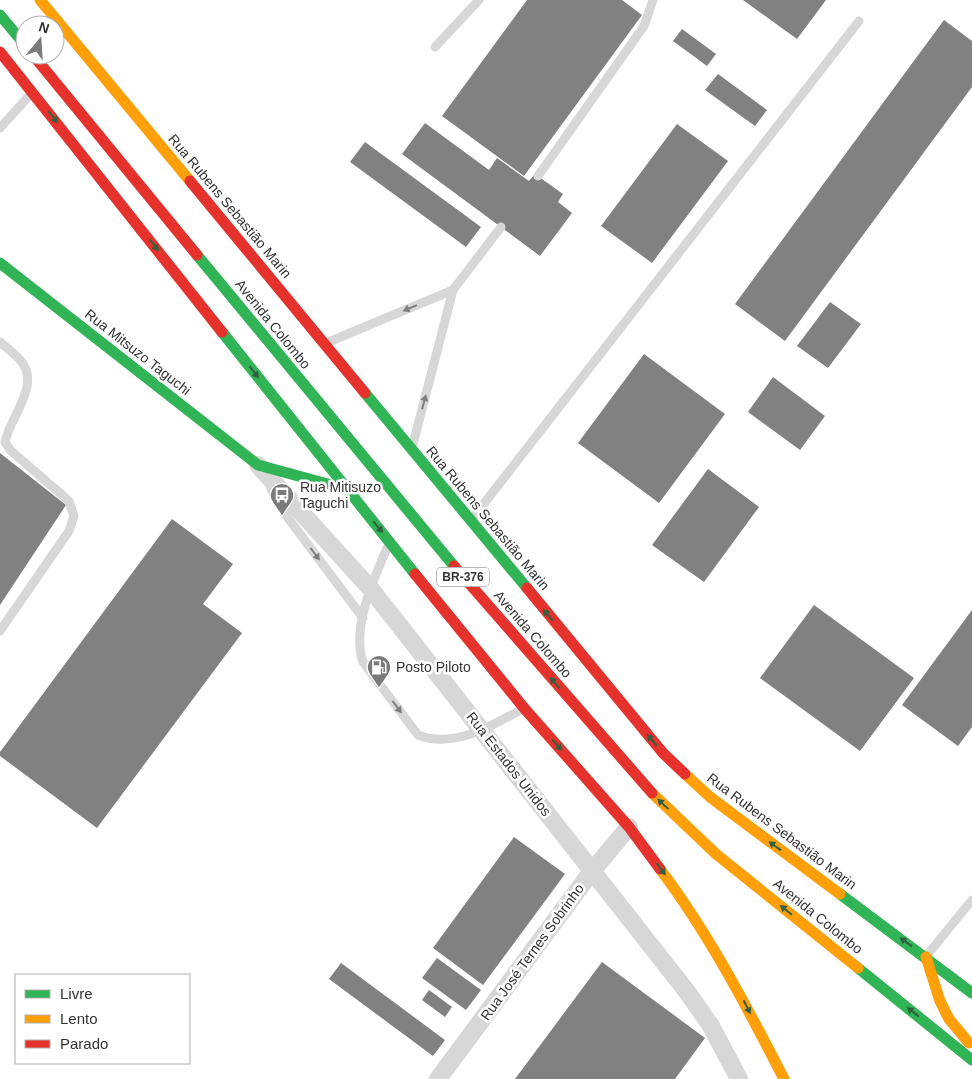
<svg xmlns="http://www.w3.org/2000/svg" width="972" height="1079" font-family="Helvetica,sans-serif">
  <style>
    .building { fill: #818181 }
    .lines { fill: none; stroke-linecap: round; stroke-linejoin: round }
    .lane { stroke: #d7d7d7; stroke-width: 9 }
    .street { stroke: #d7d7d7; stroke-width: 18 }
    .fast { stroke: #30b455; stroke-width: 11 }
    .slow { stroke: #ff9f0a; stroke-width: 11 }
    .jam { stroke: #e5322d; stroke-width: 11 }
    .oneway { fill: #32603f }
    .oneway2 { fill: #7d7d7d }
    .labels { text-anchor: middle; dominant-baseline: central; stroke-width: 5; stroke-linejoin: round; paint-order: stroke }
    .shield { fill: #fff; stroke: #707070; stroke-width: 1 }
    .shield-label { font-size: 12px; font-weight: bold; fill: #333 }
    .street-label { font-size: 14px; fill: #333; stroke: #fff }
    .poi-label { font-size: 14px; fill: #333; stroke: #fff; text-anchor: start }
  </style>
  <rect width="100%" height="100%" fill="#fff"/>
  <g class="building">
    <path d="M527,0H622L642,15L524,176L442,116Z"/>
    <path d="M743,0H826L797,39Z"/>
    <path d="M944,20L972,41V87L785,341L735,304Z"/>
    <path d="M682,29L716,54L707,66L673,41Z"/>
    <path d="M718,74L767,110L755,126L705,90Z"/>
    <path d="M425,123L489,170L497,158L529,181L535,174L563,194L558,202L572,213L540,256L402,154Z"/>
    <path d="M677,124L728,161L652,263L601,226Z"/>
    <path d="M365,142L481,227L466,247L350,162Z"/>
    <path d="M830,302L861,324L828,368L797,346Z"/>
    <path d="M644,354L725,414L659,503L578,443Z"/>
    <path d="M773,377L825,416L800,450L748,412Z"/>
    <path d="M0,453L66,505L0,605Z"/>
    <path d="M708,469L759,507L704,582L652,545Z"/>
    <path d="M172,519L233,564L203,604L242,633L97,828L0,756V752Z"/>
    <path d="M814,605L914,678L860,751L760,678Z"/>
    <path d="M972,610V727L958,746L902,705Z"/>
    <path d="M514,837L565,874L483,985L433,948Z"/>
    <path d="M437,958L481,990L466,1010L422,978Z"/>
    <path d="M602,962L705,1038L675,1079H515Z"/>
    <path d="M341,963L445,1040L433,1056L329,979Z"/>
    <path d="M429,990L452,1007L445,1017L422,1000Z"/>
  </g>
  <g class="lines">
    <g class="lane">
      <path d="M435,47L479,0"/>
      <path d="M0,128L30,95"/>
      <path d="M538,176L644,26L653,0"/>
      <path d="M453,290L501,227"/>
      <path d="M0,342C7,348 15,354 21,361C41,385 10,417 5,442L10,450L69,501L74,516L69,531L0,631"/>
      <path d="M326,343L453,290L413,444"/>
      <path d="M271,489L285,514L363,618"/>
      <path d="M472,519L859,21"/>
      <path d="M387,548C374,579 351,628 363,662L418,735C453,749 492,726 522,709"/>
      <path d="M928,954L972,900"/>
    </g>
    <g class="street">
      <path d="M258,465L370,588L688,993L711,1026L739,1079"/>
      <path d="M438,1079L592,871L629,827"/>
    </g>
    <g class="fast">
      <path d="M0,15L25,45"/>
      <path d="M197,255L454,566"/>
      <path d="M0,263L258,465L346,489"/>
      <path d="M222,332L415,574"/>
      <path d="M365,393L527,588"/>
      <path d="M840,894L972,993"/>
      <path d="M858,968L972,1060"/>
    </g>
    <g class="slow">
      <path d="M40,0L190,181"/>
      <path d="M685,774L710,797L840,894"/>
      <path d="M652,793L716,854L858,968"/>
      <path d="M660,869C709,934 747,1007 784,1079"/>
      <path d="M926,957L940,1001L949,1019L969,1043"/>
    </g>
    <g class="jam">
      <path d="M0,52L222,332"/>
      <path d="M33,55L197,255"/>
      <path d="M190,181L365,393"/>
      <path d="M454,566L652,793"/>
      <path d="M415,574L524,708L629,827L660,869"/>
      <path d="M527,588L663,753L685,774"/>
    </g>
  </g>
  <defs><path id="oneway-solid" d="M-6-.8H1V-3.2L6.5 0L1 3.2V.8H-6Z" transform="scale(1.25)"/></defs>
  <g class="oneway">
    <use href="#oneway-solid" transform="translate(53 117) rotate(52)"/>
    <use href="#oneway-solid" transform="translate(154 245) rotate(52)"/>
    <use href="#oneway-solid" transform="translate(254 372) rotate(52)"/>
    <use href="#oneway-solid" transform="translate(378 527) rotate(50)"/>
    <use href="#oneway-solid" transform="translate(548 615) rotate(-130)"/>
    <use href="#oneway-solid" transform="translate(555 683) rotate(-131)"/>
    <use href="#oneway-solid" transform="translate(652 740) rotate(-130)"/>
    <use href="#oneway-solid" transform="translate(557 745) rotate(49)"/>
    <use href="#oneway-solid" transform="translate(663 804) rotate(-137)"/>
    <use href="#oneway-solid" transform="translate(775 846) rotate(-144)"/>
    <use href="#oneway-solid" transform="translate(661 869) rotate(53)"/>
    <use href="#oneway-solid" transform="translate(786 910) rotate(-141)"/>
    <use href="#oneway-solid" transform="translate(906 942) rotate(-144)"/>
    <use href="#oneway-solid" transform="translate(747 1007) rotate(63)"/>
    <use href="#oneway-solid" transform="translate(913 1012) rotate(-142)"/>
  </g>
  <g class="oneway2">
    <use href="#oneway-solid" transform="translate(410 308) rotate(157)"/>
    <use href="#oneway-solid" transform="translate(424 402) rotate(-75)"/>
    <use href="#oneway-solid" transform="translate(315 554) rotate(53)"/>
    <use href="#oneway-solid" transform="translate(397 707) rotate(53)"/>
  </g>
  <defs>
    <g id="bus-pin" transform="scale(1.25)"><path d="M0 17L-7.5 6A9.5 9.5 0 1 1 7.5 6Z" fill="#7a7a7a" stroke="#fff"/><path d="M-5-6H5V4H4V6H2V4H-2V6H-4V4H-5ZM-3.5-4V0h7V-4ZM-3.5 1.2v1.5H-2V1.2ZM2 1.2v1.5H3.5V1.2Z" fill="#fff"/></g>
    <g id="fuel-pin" transform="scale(1.25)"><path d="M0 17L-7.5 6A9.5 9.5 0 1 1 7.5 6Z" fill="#7a7a7a" stroke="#fff"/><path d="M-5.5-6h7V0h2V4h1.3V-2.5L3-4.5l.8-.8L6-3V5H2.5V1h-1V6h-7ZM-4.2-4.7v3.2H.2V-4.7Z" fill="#fff"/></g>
  </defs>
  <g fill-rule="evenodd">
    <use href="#bus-pin" x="282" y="495"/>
    <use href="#fuel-pin" x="379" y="667"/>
  </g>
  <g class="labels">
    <rect class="shield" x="437" y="567.5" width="52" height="19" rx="4"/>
    <g class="shield-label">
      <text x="463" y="577">BR-376</text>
    </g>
    <g class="street-label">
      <text transform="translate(230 206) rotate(50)">Rua Rubens Sebastião Marin</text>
      <text transform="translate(273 324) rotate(51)">Avenida Colombo</text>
      <text transform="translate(138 352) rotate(38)">Rua Mitsuzo Taguchi</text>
      <text transform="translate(488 518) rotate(50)">Rua Rubens Sebastião Marin</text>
      <text transform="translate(533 634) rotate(49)">Avenida Colombo</text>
      <text transform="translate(509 764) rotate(52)">Rua Estados Unidos</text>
      <text transform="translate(782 831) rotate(37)">Rua Rubens Sebastião Marin</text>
      <text transform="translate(818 916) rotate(39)">Avenida Colombo</text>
      <text transform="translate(532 952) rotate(-54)">Rua José Ternes Sobrinho</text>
    </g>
    <g class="poi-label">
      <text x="300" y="487">Rua Mitisuzo<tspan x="300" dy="16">Taguchi</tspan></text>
      <text x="396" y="667">Posto Piloto</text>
    </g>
  </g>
  <rect x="15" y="974" width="175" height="90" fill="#ffffff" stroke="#adadad"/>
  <rect x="25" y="990" width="25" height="8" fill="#30b455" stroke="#adadad"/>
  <text x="60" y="999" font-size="15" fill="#333333">Livre</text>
  <rect x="25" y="1015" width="25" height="8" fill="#ff9f0a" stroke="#adadad"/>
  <text x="60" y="1024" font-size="15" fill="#333333">Lento</text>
  <rect x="25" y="1040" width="25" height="8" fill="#e5322d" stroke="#adadad"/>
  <text x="60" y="1049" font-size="15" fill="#333333">Parado</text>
  <g transform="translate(40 40) rotate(18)"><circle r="24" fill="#ffffff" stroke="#adadad"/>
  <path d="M0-4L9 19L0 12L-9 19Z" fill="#7a7a7a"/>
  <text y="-8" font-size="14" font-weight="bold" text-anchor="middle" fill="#333333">N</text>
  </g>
</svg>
